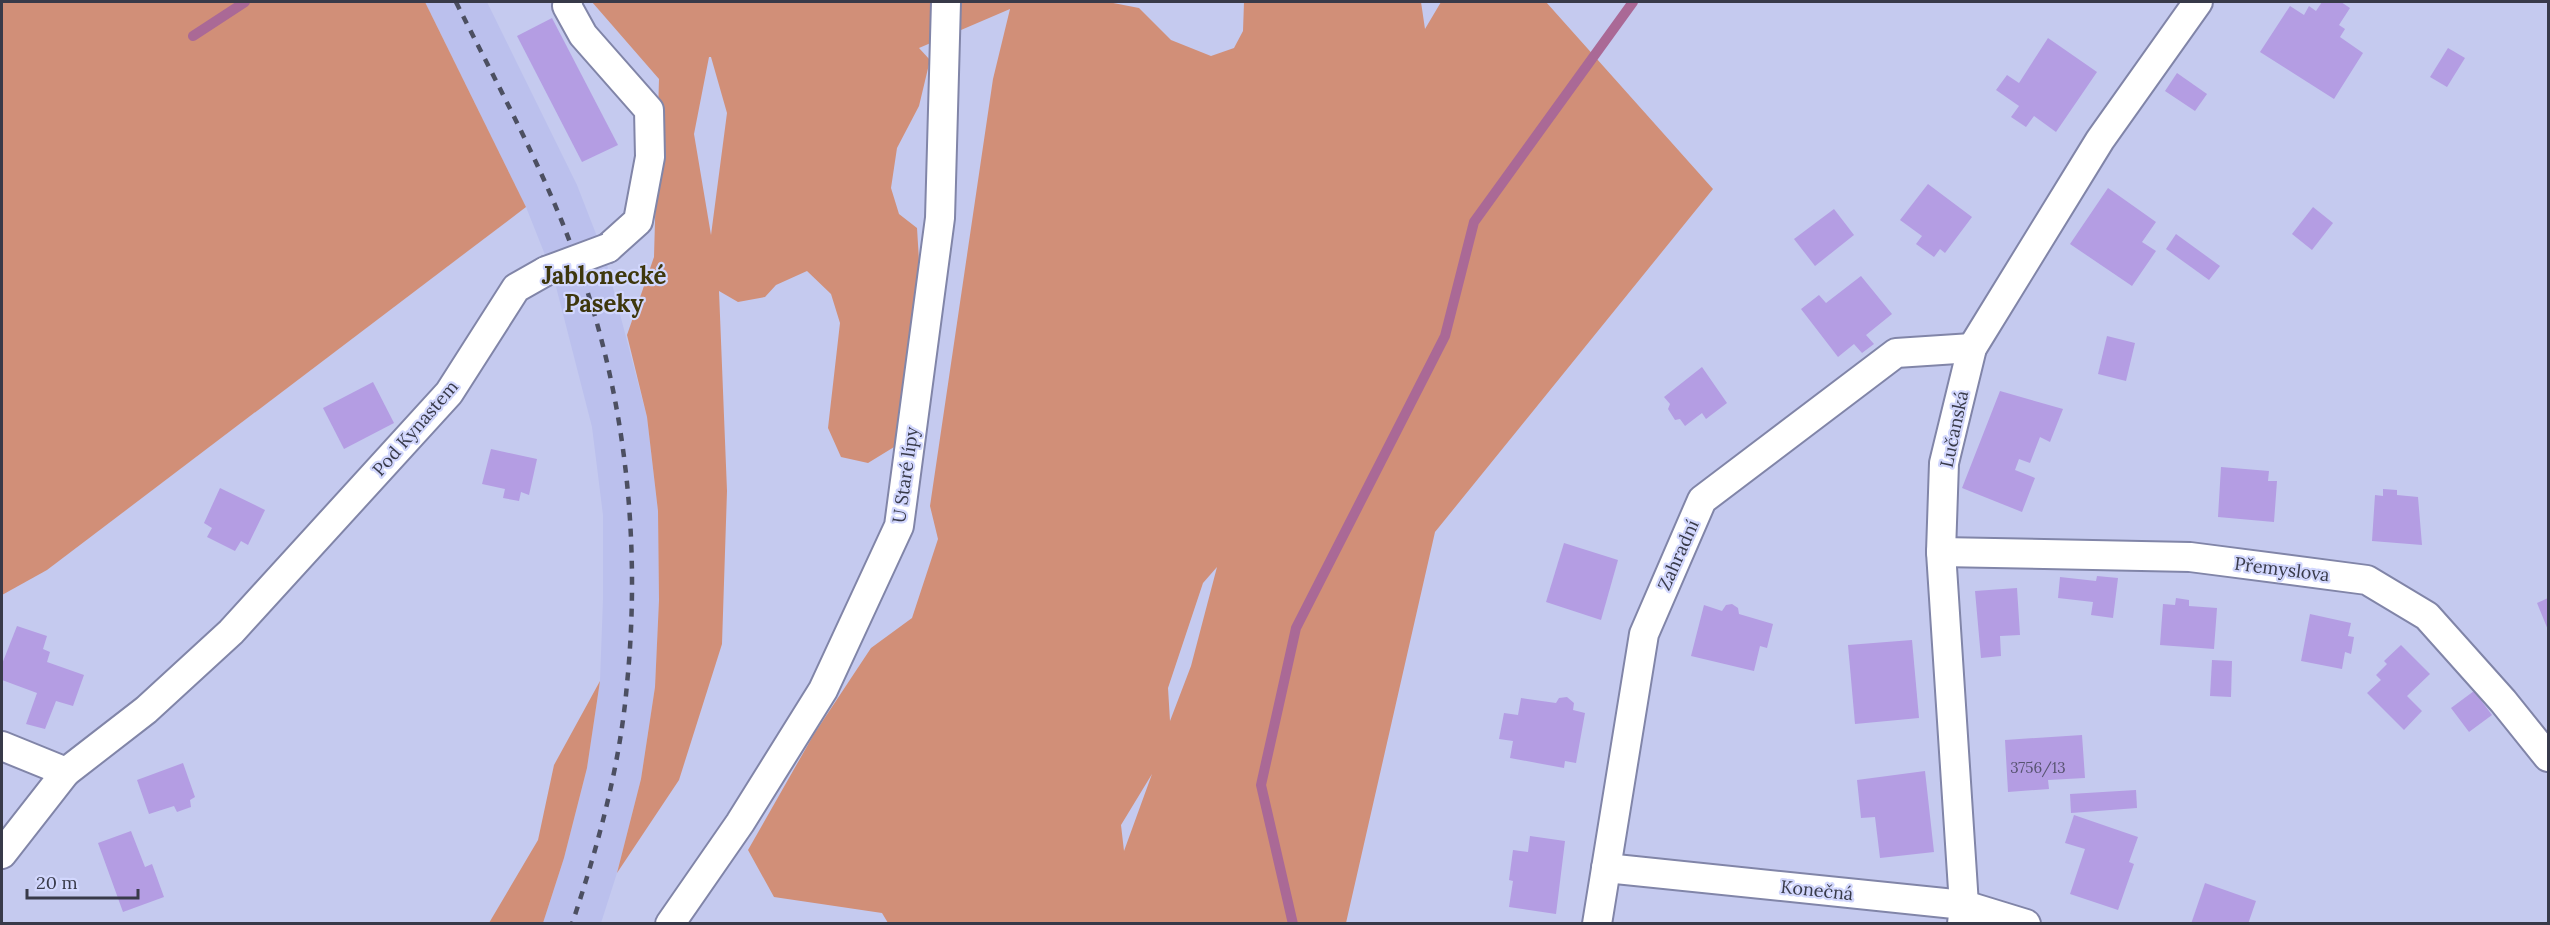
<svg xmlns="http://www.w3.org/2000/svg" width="2550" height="925" font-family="Lora,serif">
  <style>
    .built { fill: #bbc0ed }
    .green { fill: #d18f78; fill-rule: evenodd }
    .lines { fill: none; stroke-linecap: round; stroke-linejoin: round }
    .stream { stroke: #aa6996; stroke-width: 10 }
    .building { fill: #b49de3 }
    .street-casing { stroke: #8185a8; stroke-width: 32 }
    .street { stroke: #fff; stroke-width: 28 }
    .rail { stroke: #4c4f61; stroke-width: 4.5; stroke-dasharray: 8 8; stroke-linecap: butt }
    .street-bridge-casing { stroke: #8185a8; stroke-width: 32; stroke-linecap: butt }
    .street-bridge { stroke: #fff; stroke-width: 28 }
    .labels { text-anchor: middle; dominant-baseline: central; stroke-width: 4.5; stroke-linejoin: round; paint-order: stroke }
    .number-label { font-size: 15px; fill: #575370 }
    .street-label { font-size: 18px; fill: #383a49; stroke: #d2d7fd }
    .district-label { font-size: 24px; font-weight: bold; fill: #3e370d; stroke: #d2d7fd }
  </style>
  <rect width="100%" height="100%" fill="#c5caef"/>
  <path class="built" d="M425,2H487L577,185L605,257L647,417L658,511L659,600L655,687L641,779L617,873L601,923H543L564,858L587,768L600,681L603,600V515L592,427L553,275L526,207Z"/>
  <g class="green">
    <path d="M2,2H425L526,207L47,570L2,595Z"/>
    <path d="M592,2H1108L1139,8L1171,40L1211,56L1234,48L1243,31L1244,2H1421L1425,29L1441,2H1546L1713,189L1435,532L1346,923H888L882,913L774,897L748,850L814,734L871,648L912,618L938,539L930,506L993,79L1010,9L919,48L930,60L919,106L897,148L891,188L899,214L917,228L921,292L899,444L868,463L841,457L828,428L840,323L831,294L807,271L776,285L765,297L738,302L719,291L727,491L722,644L679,780L617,873L641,779L655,687L659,600L658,511L647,417L627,335L654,257L659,79ZM709,57H711L727,113L711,235L694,134ZM1217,567L1191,666L1170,721L1168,688L1203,583ZM1152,774L1124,851L1121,825Z"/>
    <path d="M600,681L587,768L564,858L543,923H489L538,840L554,765Z"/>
  </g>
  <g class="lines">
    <g class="stream">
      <path d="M193,36L245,2"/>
      <path d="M1293,924L1261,785L1296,628L1445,336L1474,222L1633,2"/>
    </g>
  </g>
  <g class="building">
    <path d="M2322,2H2341L2350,8L2339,25L2345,29L2340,37L2363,53L2334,99L2260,52L2290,6L2304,15L2309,6L2316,11Z"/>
    <path d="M552,18L618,145L582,162L517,36Z"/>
    <path d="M2048,38L2097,72L2056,132L2034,116L2026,127L2011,117L2019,106L1996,90L2007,75L2019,83Z"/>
    <path d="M2448,48L2465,58L2447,87L2430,77Z"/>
    <path d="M2177,73L2207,94L2195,111L2165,91Z"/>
    <path d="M1928,184L1972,217L1945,253L1940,249L1934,257L1916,244L1922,236L1900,220Z"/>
    <path d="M2108,188L2156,222L2142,242L2156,251L2132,286L2070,244Z"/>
    <path d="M2313,207L2333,223L2312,250L2292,234Z"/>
    <path d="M1834,209L1854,235L1815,266L1794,239Z"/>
    <path d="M2176,234L2220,266L2209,280L2166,249Z"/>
    <path d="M1861,276L1892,314L1866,335L1874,344L1862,353L1854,344L1838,357L1801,309L1819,295L1826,303Z"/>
    <path d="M2107,336L2135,343L2126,381L2098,374Z"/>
    <path d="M1702,367L1727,403L1706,419L1702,413L1685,426L1680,419L1675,420L1668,409L1670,404L1664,397Z"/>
    <path d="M373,382L394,423L344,449L323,408Z"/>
    <path d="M2000,391L2063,409L2050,442L2040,437L2030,463L2019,459L2015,470L2035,478L2022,512L1962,488Z"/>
    <path d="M491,449L537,459L529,495L521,492L519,501L503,498L505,489L482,484Z"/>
    <path d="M2221,467L2269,471L2268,481H2277L2274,522L2218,517Z"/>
    <path d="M220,488L265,510L248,545L241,541L235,551L207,537L212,528L204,523Z"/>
    <path d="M2383,489L2397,490V495L2418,497L2422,545L2372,541L2375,495L2383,496Z"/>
    <path d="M1564,543L1618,560L1601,620L1546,602Z"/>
    <path d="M2097,576L2118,578L2113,618L2091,615L2093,602L2058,598L2060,577L2096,581Z"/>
    <path d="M2017,588L2020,635L2000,636L2001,656L1981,658L1975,591Z"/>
    <path d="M2176,598L2189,600V606L2217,608L2214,649L2160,645L2163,604L2175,605Z"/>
    <path d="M2548,598V630L2537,603Z"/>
    <path d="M1732,604L1738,608L1739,614L1773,624L1767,648L1760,646L1754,671L1691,656L1704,605L1722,611L1726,605Z"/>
    <path d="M2310,614L2351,623L2348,636L2354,637L2351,654L2345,652L2342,669L2301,661Z"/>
    <path d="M17,626L47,636L43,649L50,652L47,662L84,675L73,706L56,701L45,729L26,724L37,693L2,680V664Z"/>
    <path d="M1912,640L1919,718L1855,724L1848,645Z"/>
    <path d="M2401,645L2430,674L2407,696L2422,711L2404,730L2367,693L2381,680L2376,675L2387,664L2384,661Z"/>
    <path d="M2212,660L2232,661L2231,697L2210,696Z"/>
    <path d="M2474,691L2492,715L2469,732L2451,708Z"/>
    <path d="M1567,697L1574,703L1573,710L1585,713L1576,763L1565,761L1564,768L1510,758L1513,741L1499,739L1504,713L1518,715L1521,698L1556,703L1559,698Z"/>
    <path d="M2082,735L2085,778L2048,780L2049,789L2008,792L2005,740Z"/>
    <path d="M183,763L195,797L190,800L191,807L177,812L174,806L149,814L137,780Z"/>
    <path d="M1925,771L1934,852L1880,858L1875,817L1861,818L1857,780Z"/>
    <path d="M2136,790L2137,808L2071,813L2070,794Z"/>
    <path d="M2074,815L2138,837L2129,862L2134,864L2118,910L2070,894L2085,849L2065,843Z"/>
    <path d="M131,831L145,867L152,864L164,897L123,912L98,843Z"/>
    <path d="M1530,836L1565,841L1556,914L1509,907L1513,881L1509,880L1513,850L1528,852Z"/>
    <path d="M2205,883L2256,901L2248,924H2191Z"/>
  </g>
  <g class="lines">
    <g class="street-casing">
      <g id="street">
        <path d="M568,2L567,6L583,35L649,110L650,157L638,221L608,248"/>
        <path d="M1941,552L2190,557L2367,580L2427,616L2503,701L2548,757"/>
        <path d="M2,746L66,772L146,710L231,632L449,393L516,288L546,271"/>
        <path d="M2,854L66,772"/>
        <path d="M1606,868L1964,905L2026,924"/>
        <path d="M670,924L740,823L823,690L899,526L940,218L946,2"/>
        <path d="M1597,924L1644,634L1702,500L1896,353L1972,348"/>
        <path d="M1962,924L1964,905L1941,552L1944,463L1972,348L2100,140L2198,2"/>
      </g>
    </g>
    <use href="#street" class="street"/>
    <path class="rail" d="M456,2C499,88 546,173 578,264C626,397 641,544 627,684C620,766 598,846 572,924"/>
    <g class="street-bridge-casing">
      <path id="street-bridge" d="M546,271L608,248"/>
    </g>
    <use href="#street-bridge" class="street-bridge"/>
  </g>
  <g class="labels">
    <g class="number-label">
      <text x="2038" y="767">3756/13</text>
    </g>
    <g class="street-label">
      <text transform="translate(415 428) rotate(-49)">Pod Kynastem</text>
      <text transform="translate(1954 429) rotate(-78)">Lučanská</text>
      <text transform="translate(905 475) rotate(-82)">U Staré lípy</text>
      <text transform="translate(1678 555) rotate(-66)">Zahradní</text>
      <text transform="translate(2282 569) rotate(7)">Přemyslova</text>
      <text transform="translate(1817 890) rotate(6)">Konečná</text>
    </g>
    <g class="district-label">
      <text x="604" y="275">Jablonecké<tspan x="604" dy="28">Paseky</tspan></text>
    </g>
  </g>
  <rect width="2550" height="925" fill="none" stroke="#383a49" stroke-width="6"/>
  <path d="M27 889v9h111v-9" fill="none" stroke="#383a49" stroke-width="3"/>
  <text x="36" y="889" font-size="18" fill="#383a49" stroke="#d2d7fd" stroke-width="4.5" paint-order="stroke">20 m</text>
</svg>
